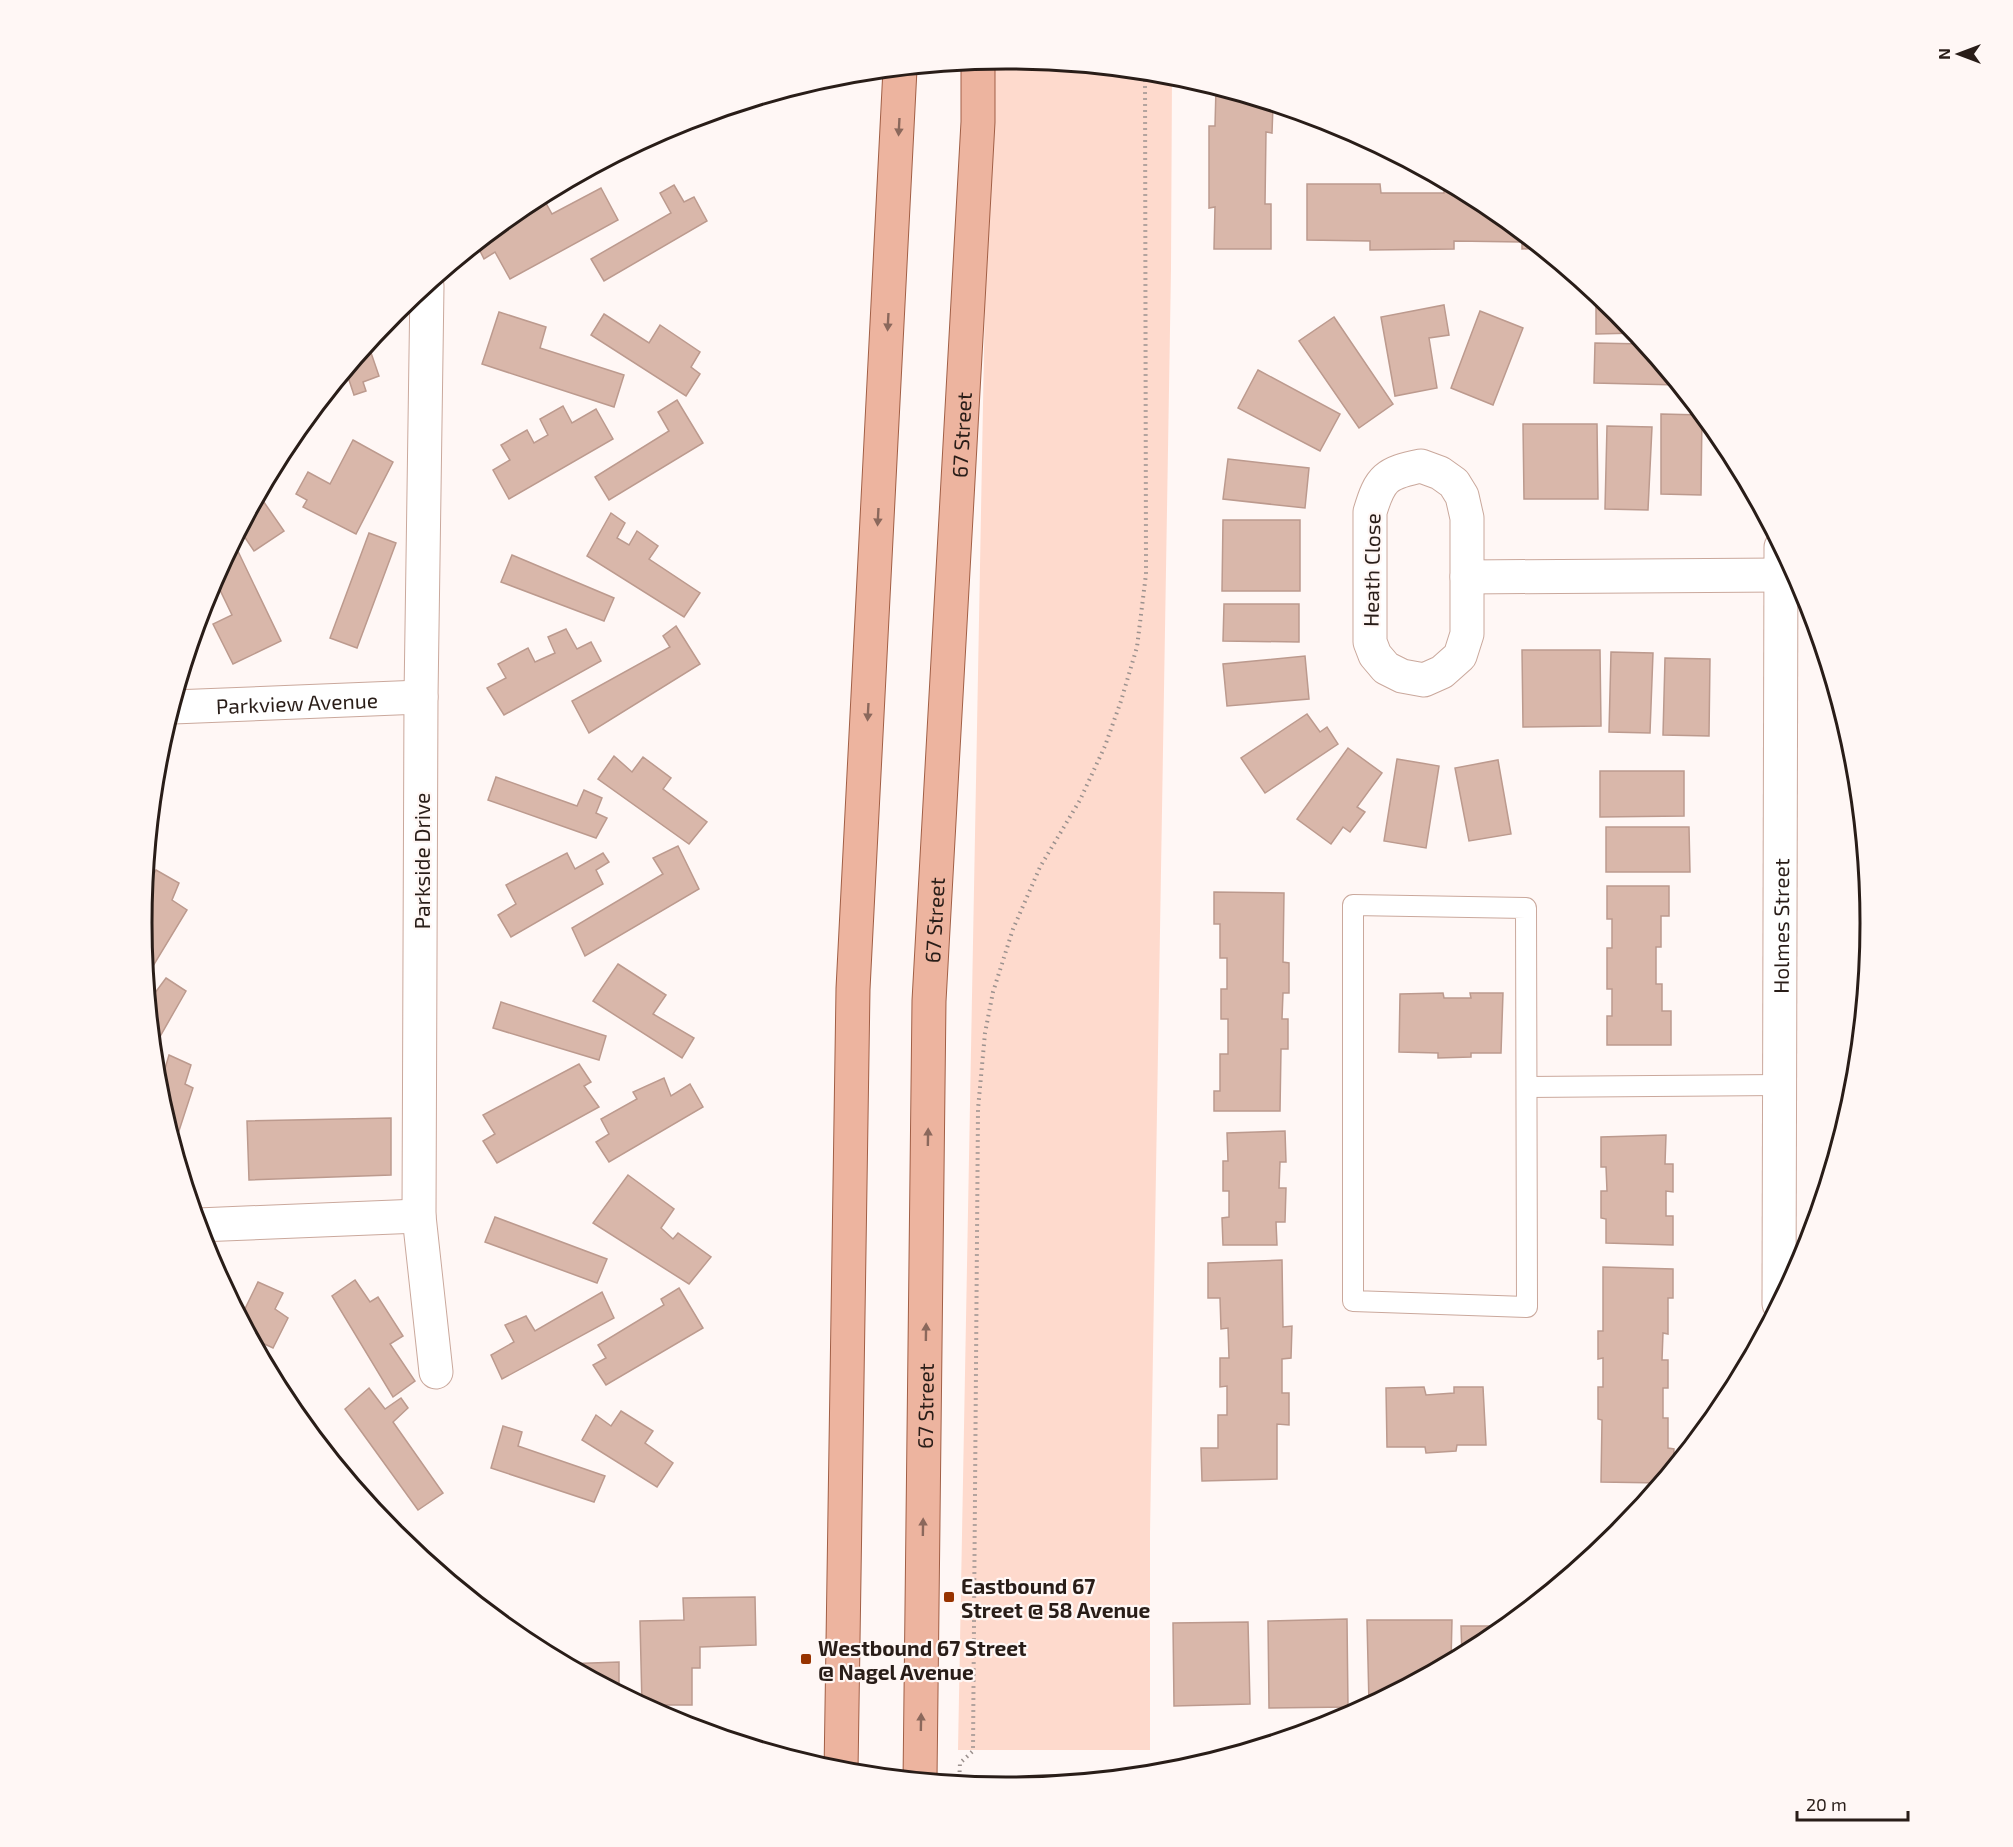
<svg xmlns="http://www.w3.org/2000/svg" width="2013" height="1847" font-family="'Exo 2',sans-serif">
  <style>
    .green { fill: #fedacd }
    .building { fill: #d9b7aa; stroke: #bc9a8e; stroke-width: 1.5 }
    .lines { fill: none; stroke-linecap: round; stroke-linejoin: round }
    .service-casing { stroke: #caa89c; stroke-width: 22 }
    .minor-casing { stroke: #caa89c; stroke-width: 35 }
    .primary-casing { stroke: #a15f46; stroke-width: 35 }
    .path { stroke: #9b918e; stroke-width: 4; stroke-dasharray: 1.5 4.5; stroke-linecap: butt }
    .service { stroke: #fff; stroke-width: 20 }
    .minor { stroke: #fff; stroke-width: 33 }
    .primary { stroke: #edb49f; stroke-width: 33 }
    .oneway { fill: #8b685c }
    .poi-dot { fill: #973300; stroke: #fff7f5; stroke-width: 2 }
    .labels { text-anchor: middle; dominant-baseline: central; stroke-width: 4.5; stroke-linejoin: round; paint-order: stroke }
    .street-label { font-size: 21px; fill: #291d18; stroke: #fff7f5 }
    .poi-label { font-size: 21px; font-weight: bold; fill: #291d18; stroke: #fff7f5; text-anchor: start }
    .rim { fill: none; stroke: #291d18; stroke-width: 3 }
  </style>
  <rect width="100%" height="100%" fill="#fff7f5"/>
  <path class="green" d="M1007,59L1172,75L1171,269L1150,1533V1750H958L985,297L991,60Z"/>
  <g class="building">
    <path d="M1216,88L1273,105L1272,133L1266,132L1265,204H1271V249H1214L1215,207L1209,208V126H1215Z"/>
    <path d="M1307,184H1380L1381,193H1444V184H1450L1487,204L1541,248L1522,249V242L1454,241V249L1370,250V241L1307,240Z"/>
    <path d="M674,185L684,202L694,197L707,221L604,281L591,259L671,213L660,193Z"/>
    <path d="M601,188L618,220L510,279L495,252L484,259L477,245L526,204L542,196L552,214Z"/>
    <path d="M1596,293L1618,312L1636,333L1596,334Z"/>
    <path d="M1444,305L1449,335L1429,338L1437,388L1395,396L1381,317Z"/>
    <path d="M1480,311L1523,328L1493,405L1451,388Z"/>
    <path d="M499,312L546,327L540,348L624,375L614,407L482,364Z"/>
    <path d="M604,314L649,343L660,325L700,352L691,367L700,374L686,396L591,335Z"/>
    <path d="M1334,317L1393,404L1359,428L1299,341Z"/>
    <path d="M1595,343L1645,344L1678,385L1594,383Z"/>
    <path d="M368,344L379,376L363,382L366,391L354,395L346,371Z"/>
    <path d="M1258,370L1340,414L1320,451L1238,408Z"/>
    <path d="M677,400L703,443L609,500L595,477L669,431L658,412Z"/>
    <path d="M563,406L572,423L596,409L613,439L509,499L493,470L510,460L501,445L527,430L534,443L548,435L540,419Z"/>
    <path d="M1661,414L1702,415L1701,495L1661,494Z"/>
    <path d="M1523,424H1597L1598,499H1524Z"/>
    <path d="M1607,426L1652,427L1648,510L1605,509Z"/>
    <path d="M353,440L393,462L356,534L303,507L307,500L296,494L308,472L330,484Z"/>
    <path d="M1228,459L1309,468L1305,508L1223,499Z"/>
    <path d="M259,495L284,531L254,551L244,536L234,543Z"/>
    <path d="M611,513L625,523L617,538L629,545L637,531L658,546L649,559L700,593L684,617L587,556Z"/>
    <path d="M1223,520H1300V591H1222Z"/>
    <path d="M369,533L396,543L357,648L330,638Z"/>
    <path d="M234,543L281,641L233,664L213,624L232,615L218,586L208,590Z"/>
    <path d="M512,555L614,598L604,621L501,582Z"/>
    <path d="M1224,604H1299V642L1223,641Z"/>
    <path d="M676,626L700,664L589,733L572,701L670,647L663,636Z"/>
    <path d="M566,629L577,649L591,642L601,661L504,715L487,688L506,678L498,664L528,648L535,662L555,653L548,637Z"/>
    <path d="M1522,650H1600L1601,726L1523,727Z"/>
    <path d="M1611,652L1653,653L1650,733L1609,732Z"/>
    <path d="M1305,656L1309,699L1227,706L1223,664Z"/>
    <path d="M1665,658L1710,659L1709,736L1663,735Z"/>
    <path d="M1307,714L1320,732L1327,727L1338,744L1265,793L1241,758Z"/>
    <path d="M1348,748L1382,773L1357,807L1365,812L1350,832L1343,827L1331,844L1297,819Z"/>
    <path d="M614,756L632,772L643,757L671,778L663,789L707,822L689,844L598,779Z"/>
    <path d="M1397,759L1439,766L1426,848L1384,841Z"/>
    <path d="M1498,760L1511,834L1469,841L1455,768Z"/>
    <path d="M1600,771H1684V816L1600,817Z"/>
    <path d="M496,777L577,806L584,790L602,798L596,813L607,818L596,838L488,800Z"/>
    <path d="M1606,827H1689L1690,872H1606Z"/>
    <path d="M678,846L699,889L585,956L572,928L663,874L653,858Z"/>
    <path d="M567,853L575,869L603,853L609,862L596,870L603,884L511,937L498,915L516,904L506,885Z"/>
    <path d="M156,870L179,883L172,900L187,910L147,976L142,923L145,889Z"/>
    <path d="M1607,886H1669V916H1661V947H1656V984H1662V1011H1671V1045H1607V1016H1612V989H1607V948H1612V919H1607Z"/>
    <path d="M1214,892L1284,893L1283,962L1289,963V993H1283L1282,1019H1288V1049H1281L1280,1111H1214V1091H1220V1054H1228V1019H1221V989H1227V958H1220V924H1214Z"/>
    <path d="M618,964L666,995L653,1014L694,1038L682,1058L593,1001Z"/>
    <path d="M166,978L186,991L154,1047L149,1001Z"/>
    <path d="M1443,993L1444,998H1471L1470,993H1503L1501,1053H1471V1057L1438,1058V1053L1399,1052L1400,994Z"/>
    <path d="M501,1002L606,1036L599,1060L493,1028Z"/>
    <path d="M169,1055L191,1065L185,1084L193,1088L174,1146L158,1092Z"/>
    <path d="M579,1064L591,1082L584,1086L599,1107L497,1163L483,1141L495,1134L483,1115Z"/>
    <path d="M664,1078L671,1096L690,1084L703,1107L609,1162L596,1142L609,1134L601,1119L637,1099L633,1092Z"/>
    <path d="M391,1118V1175L249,1180L247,1121Z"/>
    <path d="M1285,1131L1286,1162H1280L1279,1188H1286L1285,1222H1276L1277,1245H1223L1222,1218L1229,1217V1191H1223V1161H1228L1227,1133Z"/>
    <path d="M1666,1135L1665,1164H1673V1192L1666,1191V1216H1673V1245L1606,1243V1219L1601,1218V1191H1607L1606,1167H1601V1137Z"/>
    <path d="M628,1175L674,1209L661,1228L673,1239L678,1233L711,1257L689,1284L593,1223Z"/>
    <path d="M495,1217L607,1259L597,1283L485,1242Z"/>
    <path d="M1282,1260L1283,1327L1292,1326L1291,1358L1282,1359V1393H1289V1425L1277,1424V1479L1202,1481L1201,1448H1218V1415H1227V1386L1220,1387V1358H1229L1228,1328L1221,1329L1220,1298H1208V1263Z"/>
    <path d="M1603,1267L1673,1269V1298H1668V1334L1663,1333L1662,1360H1668V1388H1663V1418H1668V1448L1674,1449L1673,1468L1661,1483L1601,1482L1602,1420L1598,1419V1387H1603V1358L1598,1359V1331H1603Z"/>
    <path d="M355,1280L370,1302L378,1297L403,1336L390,1344L415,1381L393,1397L332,1296Z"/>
    <path d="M258,1282L283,1293L275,1309L288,1318L273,1348L258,1341L256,1345L241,1317Z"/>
    <path d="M679,1288L703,1328L606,1385L593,1365L606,1358L598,1345L664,1305L661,1299Z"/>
    <path d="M602,1292L614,1318L502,1379L491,1355L514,1342L505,1325L526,1316L535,1331Z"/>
    <path d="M1424,1387L1426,1395L1454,1393V1387H1483L1486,1445H1457L1456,1451L1426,1453L1425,1447H1387L1386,1388Z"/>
    <path d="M369,1388L385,1409L401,1398L408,1408L393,1422L443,1493L418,1510L345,1409Z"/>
    <path d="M621,1411L653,1431L645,1443L673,1463L657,1487L582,1440L596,1415L611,1426Z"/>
    <path d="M503,1426L522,1432L518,1446L605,1476L594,1502L491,1468Z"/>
    <path d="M755,1597L756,1645L700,1647V1668H692V1705H642L640,1621L684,1620L683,1598Z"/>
    <path d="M1347,1619L1348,1707L1269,1708L1268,1621Z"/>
    <path d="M1367,1620H1452L1451,1662L1372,1704H1369Z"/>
    <path d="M1248,1622L1250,1704L1174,1706L1173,1623Z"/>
    <path d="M1461,1626H1507L1487,1643L1462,1656Z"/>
    <path d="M619,1662V1693L565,1664Z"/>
  </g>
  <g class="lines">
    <g class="service-casing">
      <g id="service">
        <path d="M1353,905L1526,908L1527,1307L1353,1301Z"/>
        <path d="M1527,1087L1779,1085"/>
      </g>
    </g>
    <g class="minor-casing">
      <g id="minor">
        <path d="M427,286L421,697L419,1216L436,1372"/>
        <path d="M1421,466L1440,473L1454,483L1462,496L1467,518V634L1460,656L1442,672L1424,680L1402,676L1386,668L1375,655L1370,642V512C1380,478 1386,473 1421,466Z"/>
        <path d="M1467,577L1781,575"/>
        <path id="s1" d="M173,707L421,697"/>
        <path d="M198,1225L419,1216"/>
        <path id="s2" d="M1779,1304L1781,547"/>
      </g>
    </g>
    <g class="primary-casing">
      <g id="primary">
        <path d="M841,1772L853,989L900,69"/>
        <path id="s3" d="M920,1780L929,1001L978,122V61"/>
      </g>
    </g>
    <path class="path" d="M959,1784L960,1763L973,1751L978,1109L985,1033L993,992L1013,929L1040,867L1080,800L1105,746L1121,701L1137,647L1146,574L1145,72"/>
    <use href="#service" class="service"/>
    <use href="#minor" class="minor"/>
    <use href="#primary" class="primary"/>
  </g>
  <defs><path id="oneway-solid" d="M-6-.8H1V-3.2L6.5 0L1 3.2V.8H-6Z" transform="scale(1.5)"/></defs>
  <g class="oneway">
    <use href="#oneway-solid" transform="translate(899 127) rotate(93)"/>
    <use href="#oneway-solid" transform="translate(888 322) rotate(93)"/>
    <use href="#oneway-solid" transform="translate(878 517) rotate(93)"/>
    <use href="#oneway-solid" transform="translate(868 712) rotate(93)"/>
    <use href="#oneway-solid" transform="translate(928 1137) rotate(-89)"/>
    <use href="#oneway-solid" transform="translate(926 1332) rotate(-89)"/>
    <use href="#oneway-solid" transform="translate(923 1527) rotate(-89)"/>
    <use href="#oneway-solid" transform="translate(921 1722) rotate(-89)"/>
  </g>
  <g class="poi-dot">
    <rect x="943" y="1591" width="12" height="12" rx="3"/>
    <rect x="800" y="1653" width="12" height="12" rx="3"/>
  </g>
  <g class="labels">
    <g class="street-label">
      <text stroke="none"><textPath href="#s3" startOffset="1346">67 Street</textPath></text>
      <text transform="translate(1371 570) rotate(-89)">Heath Close</text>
      <text stroke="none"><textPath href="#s1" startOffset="124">Parkview Avenue</textPath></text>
      <text transform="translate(421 861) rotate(-90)">Parkside Drive</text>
      <text stroke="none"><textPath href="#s3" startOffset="860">67 Street</textPath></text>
      <text stroke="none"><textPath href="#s2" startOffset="378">Holmes Street</textPath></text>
      <text stroke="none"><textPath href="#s3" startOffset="374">67 Street</textPath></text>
    </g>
    <g class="poi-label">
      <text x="961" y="1585">Eastbound 67<tspan x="961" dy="24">Street @ 58 Avenue</tspan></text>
      <text x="818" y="1647">Westbound 67 Street<tspan x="818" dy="24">@ Nagel Avenue</tspan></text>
    </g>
  </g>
  <path d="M0 0H2013V1847H0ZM152 923a854 854 0 1 1 1708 0a854 854 0 1 1-1708 0Z" fill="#fff7f5" fill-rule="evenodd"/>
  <path class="rim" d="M152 923a854 854 0 1 1 1708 0a854 854 0 1 1-1708 0Z"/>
  <g transform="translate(1959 54) rotate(270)" stroke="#fff7f5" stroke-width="4.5" paint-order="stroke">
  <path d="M0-4.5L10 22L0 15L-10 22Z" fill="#291d18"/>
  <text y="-9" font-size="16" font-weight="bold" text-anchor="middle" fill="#291d18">N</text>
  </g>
  <path d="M1797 1811v9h111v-9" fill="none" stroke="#291d18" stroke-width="3"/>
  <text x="1806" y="1811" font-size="18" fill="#291d18" stroke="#fff7f5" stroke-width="4.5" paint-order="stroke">20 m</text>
</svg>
